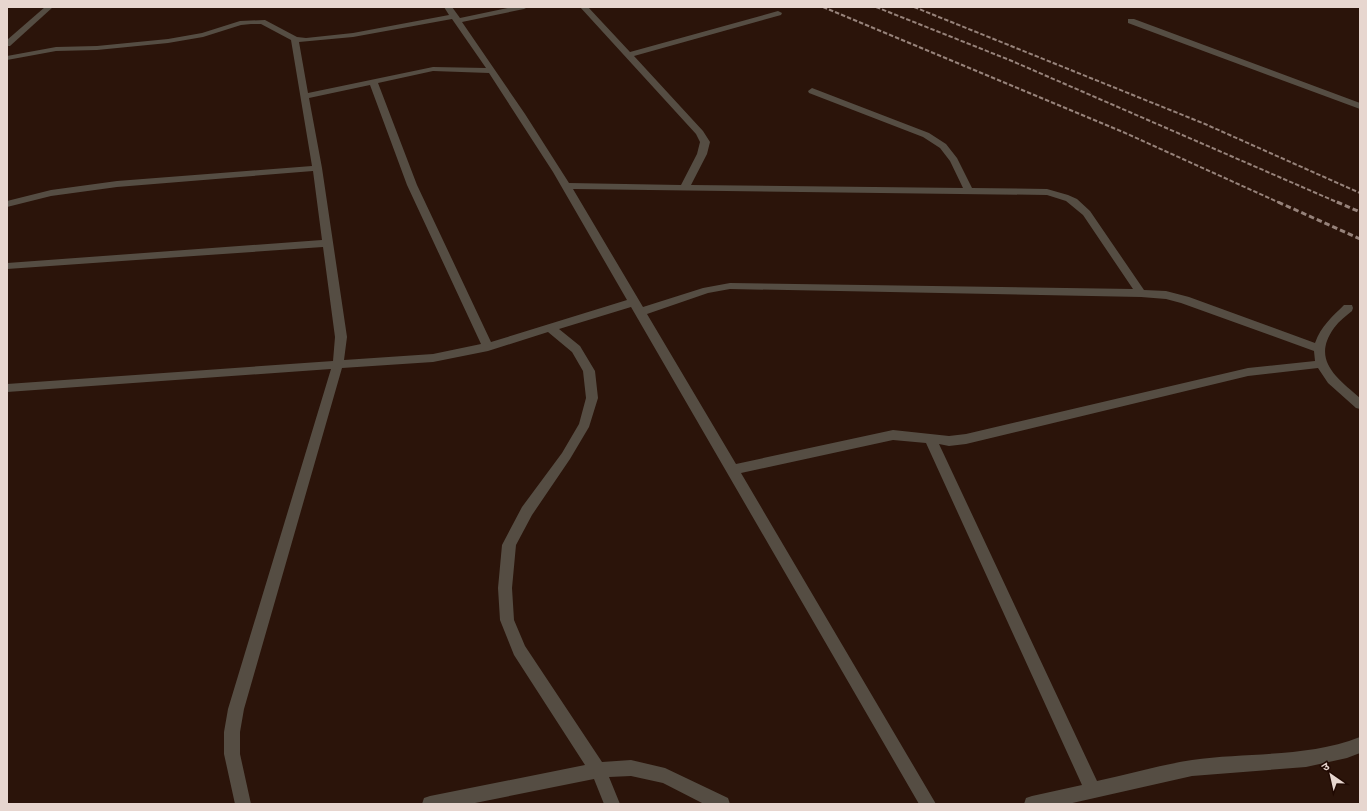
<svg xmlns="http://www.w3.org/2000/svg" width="1367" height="811" font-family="'Archivo Narrow','Noto Sans Devanagari',sans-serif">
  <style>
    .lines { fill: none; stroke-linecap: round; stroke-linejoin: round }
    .minor { fill: #554d43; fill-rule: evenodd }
    .rail-far1 { stroke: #96827a; stroke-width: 2; stroke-dasharray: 4.5 2; stroke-linecap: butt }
    .rail { stroke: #96827a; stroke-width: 3; stroke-dasharray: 5.5 3; stroke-linecap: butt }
  </style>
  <rect width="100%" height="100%" fill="#2b140a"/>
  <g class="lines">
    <g class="minor">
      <path d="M45,7H53L10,46H7V40Z"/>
      <path d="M444,7H452L460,18L513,7H528L524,9L462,22L525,114L569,183L681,185L697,154L700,142L696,134L580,7H588L630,52L778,11L782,13L781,15L634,56L703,131L710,142L707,154L691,185L963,188L950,161L940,148L923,137L809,93L808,91L812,88L929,133L946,144L957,158L972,188L1047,189L1068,195L1077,199L1090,211L1144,290L1166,291L1189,297L1315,343C1321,326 1332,317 1344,305H1352L1353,308L1352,311C1346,316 1339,321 1334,328C1311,360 1337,378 1360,398V409L1356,408L1328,383L1318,368L1248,376L966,444L949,446L939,444L1097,781C1129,774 1160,765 1192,760C1248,752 1306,758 1360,737V753L1347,758L1306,767L1192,776L1068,804H1024L1026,798L1032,796L1082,785L926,443L893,440L741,473L936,804H919L631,307L559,329L580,346L595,371L598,398L589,427L570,459L532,515L516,545L512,588L514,620L525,646L602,762L631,760L665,768L728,798L730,804H704L663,783L631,776L609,777L620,804H604L594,779L470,804H422L424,798L430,796L585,765L514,655L500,620L498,588L502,545L522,507L562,453L579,424L586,398L583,371L572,352L548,332L488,351L433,362L342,368L244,709L240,732V754L251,804H235L224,754V732L228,709L331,369L7,392V384L333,361L335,337L323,247L7,269V263L322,240L313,171L117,187L51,196L7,207V201L51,190L117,181L312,166L291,40L261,24H251L241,25L203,37L168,43L97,50L56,51L7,60V56L56,47L97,46L168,39L202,33L240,21L265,20L297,37L306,38L353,33L449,15ZM452,19L486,68L433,67L308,93L299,42L353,37ZM433,71L489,73L553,172L627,300L491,342L417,185L378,83ZM370,85L407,185L481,344L433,354L344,360L347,337L322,168L309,98ZM573,189L1047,195L1066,201L1083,215L1133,289L730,283L703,288L643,307ZM730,289L1141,297L1166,299L1181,303L1314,351L1315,361L1248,368L966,434L949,436L893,430L736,464L647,314L708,293Z"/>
      <path d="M1128,19H1134L1360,103V109L1128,23Z"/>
    </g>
    <g class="rail-far1">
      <path d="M823,7L1123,132L1280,203"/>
      <path d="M876,7L1012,61L1339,203"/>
      <path d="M914,7L1205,124L1360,193"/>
    </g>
    <g class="rail">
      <path d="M1278,202L1360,239"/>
      <path d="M1337,202L1360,212"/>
    </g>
  </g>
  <rect width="1367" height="811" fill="none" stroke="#e7d6cf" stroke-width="16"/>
  <g transform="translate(1331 775) rotate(326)" stroke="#210a03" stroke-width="3" paint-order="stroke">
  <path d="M0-3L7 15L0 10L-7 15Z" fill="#e7d6cf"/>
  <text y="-6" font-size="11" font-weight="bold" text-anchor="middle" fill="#e7d6cf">उ</text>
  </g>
</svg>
